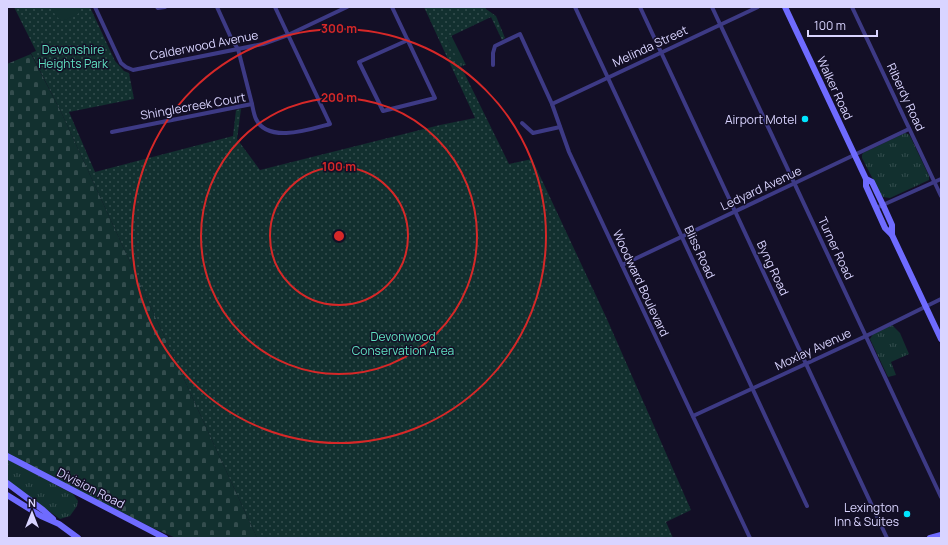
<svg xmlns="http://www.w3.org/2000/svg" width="948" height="545" font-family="Manrope,sans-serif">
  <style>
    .grass { fill: url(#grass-tufts) }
    .cemetery { fill: url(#cemetery-stones) }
    .park { fill: url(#park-dots) }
    .garden { fill: #12302f }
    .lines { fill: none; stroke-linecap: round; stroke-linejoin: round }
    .street { stroke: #3d3a85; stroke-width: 4 }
    .secondary { stroke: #6f6bff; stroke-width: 6 }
    .ring { fill: none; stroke: #d62828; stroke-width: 2 }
    .poi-dot { fill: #00e5ff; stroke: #130f26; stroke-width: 1.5 }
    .labels { text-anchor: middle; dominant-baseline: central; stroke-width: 3; stroke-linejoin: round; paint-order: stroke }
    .street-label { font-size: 12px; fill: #d9d4ff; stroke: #130f26 }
    .park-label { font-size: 12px; fill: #5fe0c0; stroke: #130f26 }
    .poi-label { font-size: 12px; fill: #d9d4ff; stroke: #130f26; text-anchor: end }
    .centre { fill: #d62828; stroke: #130f26; stroke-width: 2 }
    .ring-label { font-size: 12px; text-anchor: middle; font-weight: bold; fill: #d62828; stroke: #130f26; stroke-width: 3; stroke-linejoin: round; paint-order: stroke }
  </style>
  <defs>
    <pattern id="grass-tufts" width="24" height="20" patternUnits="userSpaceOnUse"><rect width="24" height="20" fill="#12302f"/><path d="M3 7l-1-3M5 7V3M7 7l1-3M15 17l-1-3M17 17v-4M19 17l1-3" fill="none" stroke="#344d4e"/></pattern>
    <pattern id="cemetery-stones" width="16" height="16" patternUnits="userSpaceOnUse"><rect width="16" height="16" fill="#12302f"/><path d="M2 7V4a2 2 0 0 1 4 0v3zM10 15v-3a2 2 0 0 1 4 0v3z" fill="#344d4e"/></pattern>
    <pattern id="park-dots" width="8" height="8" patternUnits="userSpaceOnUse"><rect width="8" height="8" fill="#12302f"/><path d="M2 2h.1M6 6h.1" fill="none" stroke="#344d4e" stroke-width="1.8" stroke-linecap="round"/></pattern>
  </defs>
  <rect width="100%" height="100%" fill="#130f26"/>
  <g class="grass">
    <path d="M451,35L466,65L460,66L447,38Z"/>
    <path d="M905,133L908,134L910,136L929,176V180L890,198L883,197L880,193L862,158V155L863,153Z"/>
    <path d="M892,325L900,333L909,354L891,362L896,375L888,377L870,339L873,334Z"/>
    <path d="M7,459L73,494L78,501L77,506L70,516L60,519L7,481Z"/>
  </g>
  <path class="cemetery" d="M31,54L62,114L257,538H176L153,528L7,455V64Z"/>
  <path class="park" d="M14,7H90L115,61L124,71L129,73L134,99L69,112L95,172L233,136L236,110L241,109L237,139L260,170L440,125L475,118L424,7H485L486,9L496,16L505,38L502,40L491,17L447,38L509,164L532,159L606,317L691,510L666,522L673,538H257L62,114L31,53L36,51Z"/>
  <path class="garden" d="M52,7H79L80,9L78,14L62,21C56,17 54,14 52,7Z"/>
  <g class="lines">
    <g class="street">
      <path d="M95,7L121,63L126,67L133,70L263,44L288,35L347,7"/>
      <path d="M157,7L158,8L165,7"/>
      <path d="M217,7L232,40L238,49L252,104"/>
      <path d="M392,7L435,98L383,111L359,62L408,40"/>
      <path d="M575,7L807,506"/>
      <path d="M640,7L887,538"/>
      <path d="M712,7L941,497"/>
      <path d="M852,7L941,196"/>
      <path d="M493,65V53L495,46L520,34L552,104L569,152L750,538"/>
      <path d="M552,104L758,7"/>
      <path d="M522,123L533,133L560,127"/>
      <path d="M112,132L252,104C253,109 254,115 256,119C268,144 311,129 330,124L275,7"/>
      <path d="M876,208L941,179"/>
      <path d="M622,265L909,129"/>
      <path d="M693,416L866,336L941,299"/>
    </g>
    <g class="secondary">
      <path d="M785,7L866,179V186L885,228L892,235"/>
      <path d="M866,179L872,182L883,205L892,225V235L941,339"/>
      <path d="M7,456L165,538"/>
      <path d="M7,483L43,510L53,519"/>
      <path d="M7,495L41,516L59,524L78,538"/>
      <path d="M930,538L941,535"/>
    </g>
  </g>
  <g class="ring">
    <circle cx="339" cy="236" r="69"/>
    <circle cx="339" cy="236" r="138"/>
    <circle cx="339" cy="236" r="207"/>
  </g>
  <g class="poi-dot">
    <circle cx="805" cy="119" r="4"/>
    <circle cx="907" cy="514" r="4"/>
  </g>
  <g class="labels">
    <g class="street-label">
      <text transform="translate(204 45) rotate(-11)">Calderwood Avenue</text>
      <text transform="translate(650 46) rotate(-25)">Melinda Street</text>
      <text transform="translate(835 88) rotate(65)">Walker Road</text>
      <text transform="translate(906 97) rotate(65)">Riberdy Road</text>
      <text transform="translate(193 106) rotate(-10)">Shinglecreek Court</text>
      <text transform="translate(761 188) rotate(-25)">Ledyard Avenue</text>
      <text transform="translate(836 248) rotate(65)">Turner Road</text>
      <text transform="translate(700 252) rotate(65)">Bliss Road</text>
      <text transform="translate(773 268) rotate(65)">Byng Road</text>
      <text transform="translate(641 283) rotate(65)">Woodward Boulevard</text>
      <text transform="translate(813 349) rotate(-25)">Moxlay Avenue</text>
      <text transform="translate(91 488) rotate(27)">Division Road</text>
    </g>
    <g class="park-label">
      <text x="73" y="49">Devonshire<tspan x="73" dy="14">Heights Park</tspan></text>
      <text x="403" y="336">Devonwood<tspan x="403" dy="14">Conservation Area</tspan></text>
    </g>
    <g class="poi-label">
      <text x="797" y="119">Airport Motel</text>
      <text x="899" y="507">Lexington<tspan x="899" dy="14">Inn &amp; Suites</tspan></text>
    </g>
  </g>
  <circle cx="339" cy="236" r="6" class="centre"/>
  <g class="ring-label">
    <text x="339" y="33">300 m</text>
    <text x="339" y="102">200 m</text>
    <text x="339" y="171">100 m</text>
  </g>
  <rect width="948" height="545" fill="none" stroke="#d9d4ff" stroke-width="16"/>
  <g transform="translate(32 513)" stroke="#130f26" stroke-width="3" paint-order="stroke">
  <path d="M0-3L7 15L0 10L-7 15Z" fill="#d9d4ff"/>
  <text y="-6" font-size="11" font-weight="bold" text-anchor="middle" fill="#d9d4ff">N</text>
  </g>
  <path d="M808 30v6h69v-6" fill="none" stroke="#d9d4ff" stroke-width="2"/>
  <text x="814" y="30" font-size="12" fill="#d9d4ff" stroke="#130f26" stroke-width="3" paint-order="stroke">100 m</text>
</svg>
